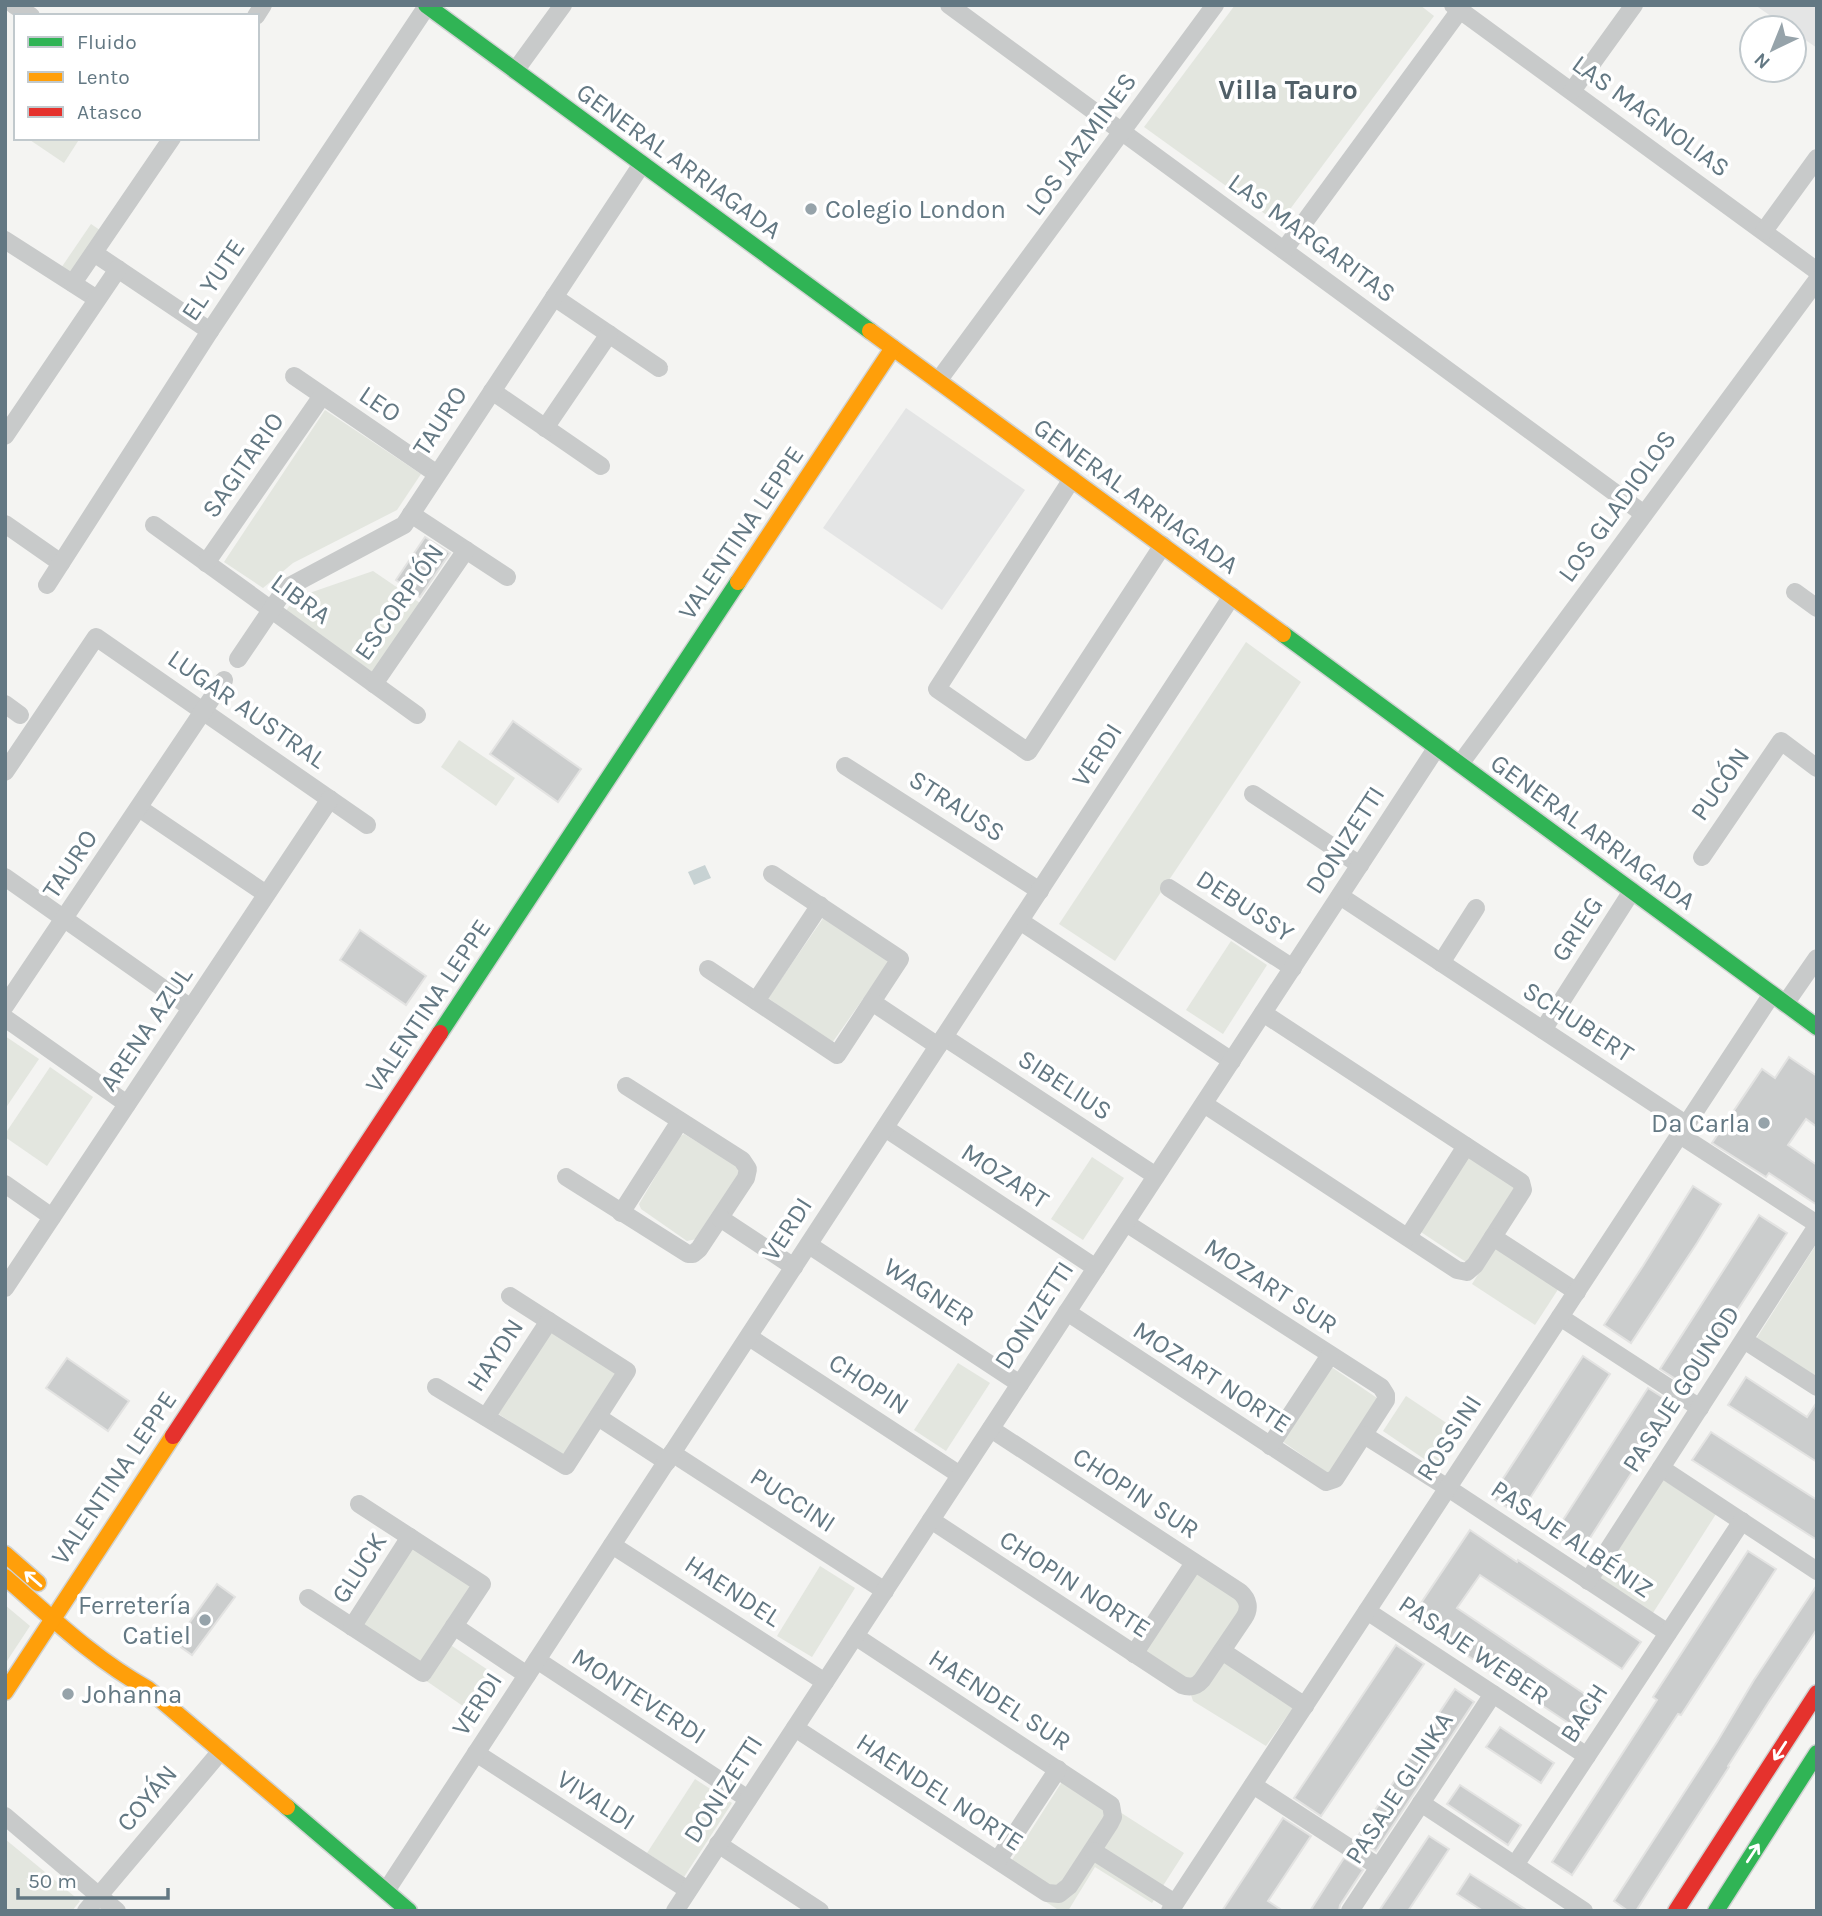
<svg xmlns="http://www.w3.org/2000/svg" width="1822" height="1916" font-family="Karla,sans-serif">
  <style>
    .built { fill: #e4e5e5 }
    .green { fill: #e3e6df }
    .water { fill: #c7d2d3 }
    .building { fill: #cbcdcd; stroke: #e3e3e2; stroke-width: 2 }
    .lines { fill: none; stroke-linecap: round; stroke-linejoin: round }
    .fast-casing { stroke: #d0d2d2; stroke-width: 19 }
    .slow-casing { stroke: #d0d2d2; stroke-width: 19 }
    .jam-casing { stroke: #d0d2d2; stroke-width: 19 }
    .street { stroke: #c8caca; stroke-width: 18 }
    .fast { stroke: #30b455; stroke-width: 16 }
    .slow { stroke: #ff9f0a; stroke-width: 16 }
    .jam { stroke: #e5322d; stroke-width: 16 }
    .oneway { stroke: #fff }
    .poi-dot { fill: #96a3aa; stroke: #fff; stroke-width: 2.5 }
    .labels { text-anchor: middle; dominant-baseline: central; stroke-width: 7; stroke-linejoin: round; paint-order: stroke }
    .street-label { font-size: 26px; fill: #637883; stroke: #fff }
    .poi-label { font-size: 26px; fill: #637883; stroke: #fff; text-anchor: start }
    .neighbourhood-label { font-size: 28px; font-weight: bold; fill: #516068; stroke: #fff }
  </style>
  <rect width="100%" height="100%" fill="#f4f4f2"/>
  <g class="built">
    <path d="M1755,5H1817V48L1794,32V28H1788Z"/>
    <path d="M906,408L1025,490L942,610L823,528Z"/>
  </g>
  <g class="green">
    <path d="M1235,5H1420L1434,16L1279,224L1144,127Z"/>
    <path d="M27,138H80L64,163Z"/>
    <path d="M91,224L113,239L81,286L59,271Z"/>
    <path d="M325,410L421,474L397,510L293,563L263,588L224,562Z"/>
    <path d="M373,571L420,603L373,672L285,612L295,598Z"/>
    <path d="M1246,642L1301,682L1115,961L1059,924Z"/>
    <path d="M459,740L515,778L496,806L441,767Z"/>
    <path d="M824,917L889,962L832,1043L768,998Z"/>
    <path d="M1231,941L1267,965L1223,1034L1186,1010Z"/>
    <path d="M5,1036L39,1059L5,1109Z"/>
    <path d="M50,1067L93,1097L47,1166L5,1137V1134Z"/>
    <path d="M684,1134L738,1166L740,1175L697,1239L687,1241L641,1209L639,1204L679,1137Z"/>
    <path d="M1467,1155L1517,1188L1469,1264L1418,1230Z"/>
    <path d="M1092,1157L1124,1178L1083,1240L1051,1219Z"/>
    <path d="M1817,1243V1377L1756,1339Z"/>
    <path d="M1495,1247L1559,1288L1535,1325L1472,1284Z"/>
    <path d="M551,1330L617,1373L563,1456L497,1413Z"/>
    <path d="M958,1363L990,1383L946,1451L914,1430Z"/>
    <path d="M1330,1366L1377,1398L1329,1474L1282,1441Z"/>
    <path d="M1406,1396L1460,1432L1436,1467L1383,1431Z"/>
    <path d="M1663,1480L1716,1514L1651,1616L1598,1582Z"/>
    <path d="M413,1545L473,1584L422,1663L361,1624Z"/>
    <path d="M820,1566L855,1588L812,1657L777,1636Z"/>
    <path d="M1196,1570L1239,1599L1241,1611L1214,1654L1295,1705L1266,1746L1193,1701L1186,1680L1145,1653L1146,1646Z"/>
    <path d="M5,1605L30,1626L5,1664Z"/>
    <path d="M449,1644L500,1678L476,1715L425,1680Z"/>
    <path d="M1065,1777L1184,1853L1152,1903L1095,1867L1068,1911H1060L1003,1874Z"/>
    <path d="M695,1779L732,1803L684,1877L647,1853Z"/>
    <path d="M5,1839L80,1901L72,1911H5Z"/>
  </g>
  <path class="water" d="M705,865L711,878L694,885L688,872Z"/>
  <g class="building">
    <path d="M425,537L450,553L420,597L396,580Z"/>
    <path d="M513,721L581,769L558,802L490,754Z"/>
    <path d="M360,930L426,976L406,1005L340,960Z"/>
    <path d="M1789,1057L1817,1076V1127L1806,1119L1788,1145L1817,1165V1205L1769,1173L1766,1177L1712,1143L1762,1069L1775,1078Z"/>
    <path d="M1693,1186L1721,1204L1697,1243L1631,1343L1604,1325L1643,1266Z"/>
    <path d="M1759,1215L1787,1233L1688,1387L1660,1369Z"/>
    <path d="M1583,1356L1610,1374L1519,1515L1491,1497Z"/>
    <path d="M67,1358L129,1401L108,1431L46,1388Z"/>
    <path d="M1746,1377L1807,1417L1817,1402V1462L1728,1405Z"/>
    <path d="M1648,1388L1675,1405L1581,1552L1554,1534Z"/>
    <path d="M1711,1432L1817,1500V1540L1692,1460Z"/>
    <path d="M1470,1530L1517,1562L1518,1560L1641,1642L1622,1669L1480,1575L1457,1608L1601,1705L1582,1732L1411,1618Z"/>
    <path d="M1748,1551L1776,1569L1681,1715L1678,1714L1572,1875L1552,1862L1657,1700L1653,1697Z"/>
    <path d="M217,1584L235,1597L192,1655L175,1643Z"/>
    <path d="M1817,1585V1629L1768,1703L1728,1766L1729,1767L1648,1892L1636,1911H1628L1614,1901L1717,1742L1754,1680Z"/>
    <path d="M1396,1645L1424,1664L1321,1816L1294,1798Z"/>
    <path d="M1455,1689L1474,1702L1376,1851L1357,1839L1358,1836Z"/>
    <path d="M1500,1727L1554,1763L1541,1783L1486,1747Z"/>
    <path d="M1460,1785L1521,1825L1508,1845L1447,1804Z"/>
    <path d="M1283,1818L1311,1836L1268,1901L1283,1911H1222Z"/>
    <path d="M1429,1836L1449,1849L1408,1911H1379Z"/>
    <path d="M1344,1858L1363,1870L1340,1905L1339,1911H1310Z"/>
    <path d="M1470,1874L1492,1888L1528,1911H1483L1457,1894Z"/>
  </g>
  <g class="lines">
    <g class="fast-casing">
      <g id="fast">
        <path d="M426,5L870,331"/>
        <path d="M1283,634L1817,1027"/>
        <path d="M440,1033L738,582"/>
        <path d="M287,1807L409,1911"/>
        <path d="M1716,1911L1817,1753"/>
      </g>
    </g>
    <g class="slow-casing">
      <g id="slow">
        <path d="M870,331L1283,634"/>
        <path d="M738,582L893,348"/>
        <path d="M5,1554L38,1583"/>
        <path d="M5,1577C51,1617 94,1659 148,1689L287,1807"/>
        <path d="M5,1692L173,1436"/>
      </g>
    </g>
    <g class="jam-casing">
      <g id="jam">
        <path d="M173,1436L440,1033"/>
        <path d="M1676,1911L1817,1693"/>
      </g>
    </g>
    <g class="street">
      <path d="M14,5L31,16"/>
      <path d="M949,5L1644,514"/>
      <path d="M1453,5L1817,271"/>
      <path d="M256,16L263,5"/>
      <path d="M515,71L563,5"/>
      <path d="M1572,91L1634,5"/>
      <path d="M1764,231L1817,158"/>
      <path d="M5,240L97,299"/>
      <path d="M1284,250L1460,10"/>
      <path d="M94,253L210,331"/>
      <path d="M73,283L172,138"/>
      <path d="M554,297L659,368"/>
      <path d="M294,376L437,474"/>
      <path d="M938,381L1215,5"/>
      <path d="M492,391L601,466"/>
      <path d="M545,428L609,334"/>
      <path d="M5,436L118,269"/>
      <path d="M1072,479L937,689L1028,752L1163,545"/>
      <path d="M411,514L507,577"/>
      <path d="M5,524L61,563"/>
      <path d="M154,525L417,715"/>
      <path d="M206,563L322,396"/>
      <path d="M47,585L210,331L427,6"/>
      <path d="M1795,592L1817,608"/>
      <path d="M238,659L286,588L404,525L642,164"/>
      <path d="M374,684L466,550"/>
      <path d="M5,704L20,715"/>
      <path d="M1460,764L1817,280"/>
      <path d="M845,766L1040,891"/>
      <path d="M5,772L96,637L367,825"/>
      <path d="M1253,794L1360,865"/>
      <path d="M139,808L266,894"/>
      <path d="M1702,857L1781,741L1817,768"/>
      <path d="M5,877L191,1008"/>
      <path d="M1169,888L1293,968"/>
      <path d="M1340,896L1687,1125"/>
      <path d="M1020,921L1232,1061"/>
      <path d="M1441,963L1476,908"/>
      <path d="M708,969L837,1055L900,959L772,874"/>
      <path d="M756,1001L820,905"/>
      <path d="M872,1002L938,1046"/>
      <path d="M1785,1004L1817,958"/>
      <path d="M5,1006L224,680"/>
      <path d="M5,1018L127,1104"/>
      <path d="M1543,1030L1632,891"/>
      <path d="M944,1037L1156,1176"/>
      <path d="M1204,1104L1457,1270L1467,1272L1475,1265L1523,1190L1521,1182L1263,1013"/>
      <path d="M885,1128L1096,1268"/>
      <path d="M1680,1135L1817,1224"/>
      <path d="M566,1177L688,1254H693L699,1249L746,1178L748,1169L742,1160L626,1086"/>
      <path d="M5,1184L52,1217"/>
      <path d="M621,1213L680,1121"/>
      <path d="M720,1218L794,1267"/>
      <path d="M1408,1237L1466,1146"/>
      <path d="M1493,1237L1577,1292"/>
      <path d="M809,1245L1020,1384"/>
      <path d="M5,1288L330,799"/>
      <path d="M1067,1312L1326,1482L1335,1479L1386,1400V1395L1381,1387L1126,1223"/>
      <path d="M1560,1317L1700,1408"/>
      <path d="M749,1337L960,1475"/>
      <path d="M1744,1340L1817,1387"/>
      <path d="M436,1387L566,1466L627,1371L510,1296"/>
      <path d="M486,1417L549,1321"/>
      <path d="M598,1417L667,1462"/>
      <path d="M1364,1435L1448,1488L1668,1633"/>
      <path d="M1270,1446L1330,1355"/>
      <path d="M672,1453L885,1591"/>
      <path d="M1661,1468L1817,1571"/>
      <path d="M931,1520L1182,1685C1190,1688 1196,1687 1202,1680L1244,1618C1250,1609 1249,1600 1240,1592L991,1429"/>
      <path d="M612,1545L825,1682"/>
      <path d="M1588,1581L1817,1226"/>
      <path d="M308,1598L423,1673L482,1584L359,1504"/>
      <path d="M1367,1611L1587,1756"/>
      <path d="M454,1626L527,1675"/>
      <path d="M352,1627L410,1537"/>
      <path d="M1222,1651L1305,1706"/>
      <path d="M1134,1654L1194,1563"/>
      <path d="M537,1660L748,1799"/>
      <path d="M795,1728L1047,1893L1059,1894L1069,1886L1110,1823L1113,1817L1111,1805L855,1636"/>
      <path d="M476,1753L688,1890"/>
      <path d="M1253,1785L1379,1867"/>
      <path d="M1421,1803L1584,1911"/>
      <path d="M5,1816L117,1911"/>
      <path d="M718,1844L820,1911"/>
      <path d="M1093,1851L1175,1903"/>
      <path d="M998,1860L1058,1769"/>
      <path d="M1515,1865L1742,1521"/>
      <path d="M386,1891L1232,596"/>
      <path d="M86,1911L221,1751"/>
      <path d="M675,1911L1437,747"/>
      <path d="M1170,1911L1772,994"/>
      <path d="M1350,1911L1493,1694"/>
    </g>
    <use href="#fast" class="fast"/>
    <use href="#slow" class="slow"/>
    <use href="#jam" class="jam"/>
  </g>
  <defs><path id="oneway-shaft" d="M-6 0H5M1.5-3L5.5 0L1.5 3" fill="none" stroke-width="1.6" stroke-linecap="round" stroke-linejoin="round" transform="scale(1.75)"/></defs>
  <g class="oneway">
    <use href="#oneway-shaft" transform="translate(33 1579) rotate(-139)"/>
    <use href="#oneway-shaft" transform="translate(1780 1751) rotate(123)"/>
    <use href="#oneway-shaft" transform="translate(1753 1853) rotate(-57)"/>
  </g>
  <g class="poi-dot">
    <circle cx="811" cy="209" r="7"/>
    <circle cx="1764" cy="1123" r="7"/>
    <circle cx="205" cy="1620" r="7"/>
    <circle cx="68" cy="1694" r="7"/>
  </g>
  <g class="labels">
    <g class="street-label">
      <text transform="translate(1651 116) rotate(36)">LAS MAGNOLIAS</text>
      <text transform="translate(1081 144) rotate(-54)">LOS JAZMINES</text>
      <text transform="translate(679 161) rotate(36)">GENERAL ARRIAGADA</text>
      <text transform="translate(1312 238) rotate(36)">LAS MARGARITAS</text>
      <text transform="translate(213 280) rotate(-56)">EL YUTE</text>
      <text transform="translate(380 404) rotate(34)">LEO</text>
      <text transform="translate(440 421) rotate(-57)">TAURO</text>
      <text transform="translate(243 465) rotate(-55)">SAGITARIO</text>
      <text transform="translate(1136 496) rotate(36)">GENERAL ARRIAGADA</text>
      <text transform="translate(1617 506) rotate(-54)">LOS GLADIOLOS</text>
      <text transform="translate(741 533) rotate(-56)">VALENTINA LEPPE</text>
      <text transform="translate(301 599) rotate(36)">LIBRA</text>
      <text transform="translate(399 602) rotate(-55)">ESCORPIÓN</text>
      <text transform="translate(247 709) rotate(35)">LUGAR AUSTRAL</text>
      <text transform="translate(1097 755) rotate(-57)">VERDI</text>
      <text transform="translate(1720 784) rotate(-55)">PUCÓN</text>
      <text transform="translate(957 806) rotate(33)">STRAUSS</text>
      <text transform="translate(1593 832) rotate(36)">GENERAL ARRIAGADA</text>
      <text transform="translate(1345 840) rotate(-57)">DONIZETTI</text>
      <text transform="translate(70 864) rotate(-56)">TAURO</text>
      <text transform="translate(1245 906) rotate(33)">DEBUSSY</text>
      <text transform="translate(1577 929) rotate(-57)">GRIEG</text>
      <text transform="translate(428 1006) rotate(-56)">VALENTINA LEPPE</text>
      <text transform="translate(1578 1022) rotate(33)">SCHUBERT</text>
      <text transform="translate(146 1029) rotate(-56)">ARENA AZUL</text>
      <text transform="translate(1065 1085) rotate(33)">SIBELIUS</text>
      <text transform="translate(1005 1176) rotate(33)">MOZART</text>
      <text transform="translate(787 1229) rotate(-57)">VERDI</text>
      <text transform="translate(1271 1286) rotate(33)">MOZART SUR</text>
      <text transform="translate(929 1292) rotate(33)">WAGNER</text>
      <text transform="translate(1034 1315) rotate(-57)">DONIZETTI</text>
      <text transform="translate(495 1355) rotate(-57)">HAYDN</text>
      <text transform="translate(1212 1377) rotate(33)">MOZART NORTE</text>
      <text transform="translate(869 1384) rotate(33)">CHOPIN</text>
      <text transform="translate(1681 1389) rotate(-57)">PASAJE GOUNOD</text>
      <text transform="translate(1449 1438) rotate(-57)">ROSSINI</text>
      <text transform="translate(114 1478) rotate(-56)">VALENTINA LEPPE</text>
      <text transform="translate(1136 1493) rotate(33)">CHOPIN SUR</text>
      <text transform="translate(793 1500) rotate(33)">PUCCINI</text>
      <text transform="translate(1572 1539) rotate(34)">PASAJE ALBÉNIZ</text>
      <text transform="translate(359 1568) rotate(-57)">GLUCK</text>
      <text transform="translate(1075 1584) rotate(33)">CHOPIN NORTE</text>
      <text transform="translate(733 1591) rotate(33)">HAENDEL</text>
      <text transform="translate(1474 1650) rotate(34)">PASAJE WEBER</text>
      <text transform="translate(639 1696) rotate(33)">MONTEVERDI</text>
      <text transform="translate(1000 1700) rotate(33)">HAENDEL SUR</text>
      <text transform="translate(477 1704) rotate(-57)">VERDI</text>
      <text transform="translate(1584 1713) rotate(-57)">BACH</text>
      <text transform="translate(1399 1788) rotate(-57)">PASAJE GLINKA</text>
      <text transform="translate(723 1789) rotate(-57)">DONIZETTI</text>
      <text transform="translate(940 1792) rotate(33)">HAENDEL NORTE</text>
      <text transform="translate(147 1798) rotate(-50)">COYÁN</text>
      <text transform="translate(596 1800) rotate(33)">VIVALDI</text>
    </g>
    <g class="poi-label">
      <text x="825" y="209">Colegio London</text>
      <text x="1750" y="1123" text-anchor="end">Da Carla</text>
      <text x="191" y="1605" text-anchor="end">Ferretería<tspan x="191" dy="30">Catiel</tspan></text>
      <text x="82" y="1694">Johanna</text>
    </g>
    <g class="neighbourhood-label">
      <text x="1288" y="89">Villa Tauro</text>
    </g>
  </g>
  <rect width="1822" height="1916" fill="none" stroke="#637883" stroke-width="14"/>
  <rect x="14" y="14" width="245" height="126" fill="#ffffff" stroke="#c1c9cd" stroke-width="2"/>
  <rect x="28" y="37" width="35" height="10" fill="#30b455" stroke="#c1c9cd" stroke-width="2"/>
  <text x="77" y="49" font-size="21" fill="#637883">Fluido</text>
  <rect x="28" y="72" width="35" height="10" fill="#ff9f0a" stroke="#c1c9cd" stroke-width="2"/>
  <text x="77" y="84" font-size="21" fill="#637883">Lento</text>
  <rect x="28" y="107" width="35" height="10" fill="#e5322d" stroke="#c1c9cd" stroke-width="2"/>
  <text x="77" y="119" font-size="21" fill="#637883">Atasco</text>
  <g transform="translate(1773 49) rotate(223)"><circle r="33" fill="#ffffff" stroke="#c1c9cd" stroke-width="2"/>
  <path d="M0-5L12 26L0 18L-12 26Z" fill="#96a3aa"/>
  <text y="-10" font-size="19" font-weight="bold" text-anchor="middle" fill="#637883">N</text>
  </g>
  <path d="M18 1888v10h150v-10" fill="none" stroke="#637883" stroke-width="3.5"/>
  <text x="28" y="1888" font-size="21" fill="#637883" stroke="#ffffff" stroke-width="5" paint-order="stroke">50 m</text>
</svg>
